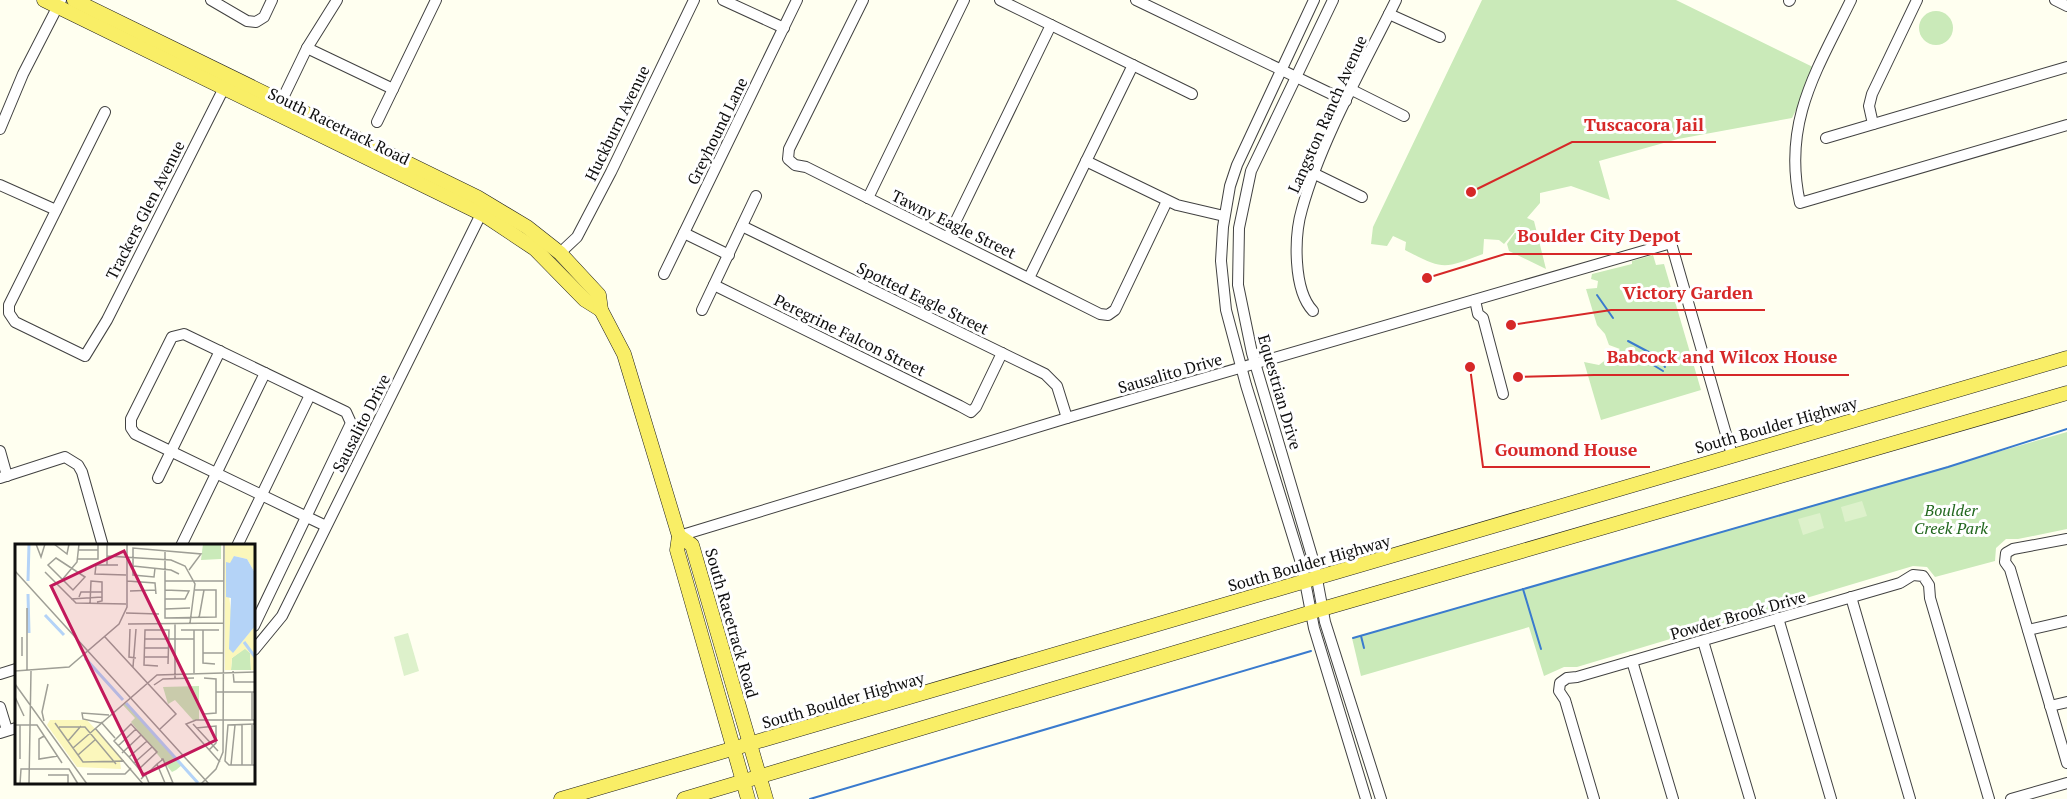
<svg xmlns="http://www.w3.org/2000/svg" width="2067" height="799" font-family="'PT Serif',serif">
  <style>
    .green { fill: #caeab9 }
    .pitch { fill: #ddf1cb }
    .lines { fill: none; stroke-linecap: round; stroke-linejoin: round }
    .stream { stroke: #3a7bce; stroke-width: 2 }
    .minor-casing { stroke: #414141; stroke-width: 12 }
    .major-casing { stroke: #1f1f1f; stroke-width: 15 }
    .minor { stroke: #fff; stroke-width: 10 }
    .major { stroke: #f9ee66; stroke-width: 14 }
    .labels { text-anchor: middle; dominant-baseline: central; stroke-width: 6; stroke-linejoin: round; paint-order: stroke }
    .street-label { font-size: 16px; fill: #0e0e0e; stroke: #fff }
    .park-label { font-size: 16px; font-style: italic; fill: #21671e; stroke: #fff }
    .inset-river { fill: none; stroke: #b4d3f7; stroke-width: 3 }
    .inset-road { fill: none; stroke: #9f9f96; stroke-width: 1.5 }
    .view { fill: #c2185b; fill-opacity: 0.15; stroke: #c2185b; stroke-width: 3 }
    .inset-edge { fill: none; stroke: #0e0e0e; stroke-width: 3 }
    .leader { fill: none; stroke: #d62828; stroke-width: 2 }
    .callout-dot { fill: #d62828; stroke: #fff; stroke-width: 2 }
    .callout-label { font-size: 18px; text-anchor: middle; font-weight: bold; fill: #d62828; stroke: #fff; stroke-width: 6; stroke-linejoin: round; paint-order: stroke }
  </style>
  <rect width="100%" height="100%" fill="#fffff0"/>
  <g class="green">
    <path d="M1482,0H1676L1817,69L1792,118L1678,139L1599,161L1610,200L1571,186L1540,193V203L1527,218L1534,221L1546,269L1509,251L1507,244L1521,224L1504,244L1499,240L1484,239L1483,254C1443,269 1444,270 1405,250L1406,242L1393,236L1387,246L1371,244L1373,227Z"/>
    <circle cx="1936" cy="28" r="17"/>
    <path d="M1653,255L1656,265L1664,264L1701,390L1601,420L1584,362L1599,365L1620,349L1609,345L1605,334L1597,325L1586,289L1597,288L1598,281L1591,279L1592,274L1632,264V261Z"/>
    <path d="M2067,432V529L2018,539H2006L1996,548L1995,561L1935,577L1927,567L1913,566L1577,667H1564L1544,676L1529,627L1361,676L1352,638Z"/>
  </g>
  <g class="pitch">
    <path d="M1862,501L1867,516L1845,522L1841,507Z"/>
    <path d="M1820,513L1824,528L1803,535L1798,519Z"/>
    <path d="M408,633L419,671L404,676L394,637Z"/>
  </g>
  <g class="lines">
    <g class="stream">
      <path d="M1597,295L1613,318"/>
      <path d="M1628,341L1660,358L1665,367"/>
      <path d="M1649,355L1650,363L1663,371"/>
      <path d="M1523,589L1541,649"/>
      <path d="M1361,636L1364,648"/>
      <path d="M1353,638L1948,467L2067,429"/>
      <path d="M810,799L1311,651"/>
    </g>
    <g class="minor-casing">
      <g id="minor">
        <path d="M211,0L247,21L256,22L264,17L272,0"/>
        <path d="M723,0L784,28"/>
        <path d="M863,0L789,149L788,159L795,165L806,167L1100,314L1108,315L1115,310L1167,201"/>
        <path d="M1000,0L1192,94"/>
        <path d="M1136,0L1346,101"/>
        <path d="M1314,0L1237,165L1230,186L1223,227L1221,261L1226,310L1246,385L1302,566L1314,628L1366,799"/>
        <path d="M1333,0L1251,171L1239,228L1238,285L1252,353L1314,563L1325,622L1381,799"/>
        <path d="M1851,0C1817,70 1782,122 1800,203L2067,125"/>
        <path d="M2055,0L2067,6"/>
        <path d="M1789,1L1790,0"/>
        <path d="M1389,14L1440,37"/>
        <path d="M307,48L393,89"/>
        <path d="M1352,90L1404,116"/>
        <path d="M281,102L307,48L337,0"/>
        <path d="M105,112L9,305V313L15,322L85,356L107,320L227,82"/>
        <path d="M377,122L436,0"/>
        <path d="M1873,124L1869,106L1872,94L1917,0"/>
        <path d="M0,129L23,74L61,0"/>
        <path d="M1826,138L2067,67"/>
        <path d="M1086,161L1177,205L1224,216"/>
        <path d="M1315,174L1362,197"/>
        <path d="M0,185L56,210"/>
        <path d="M868,198L964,0"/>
        <path d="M742,226L1045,374L1057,386L1067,418"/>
        <path d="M684,233L729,255"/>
        <path d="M948,237L1051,25"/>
        <path d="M560,253L577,237L611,172L694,0"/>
        <path d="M664,274L797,0"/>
        <path d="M1029,278L1133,65"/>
        <path d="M714,285L960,406L971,412L976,407L1002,353"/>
        <path d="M1475,300L1478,314L1483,318L1503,394"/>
        <path d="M702,310L756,196"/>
        <path d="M1313,311C1293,290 1294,236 1302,209C1321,140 1364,65 1396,0"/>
        <path d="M0,451L7,476"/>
        <path d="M0,478L65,457L78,465L82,472L103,546"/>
        <path d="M158,478L220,351"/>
        <path d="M679,536L1067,418L1671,243L1732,455"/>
        <path d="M2067,539L2013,549L2006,553L2005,562L2010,569L2067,763"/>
        <path d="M181,546L265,373"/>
        <path d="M237,546L310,395"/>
        <path d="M1851,597L1910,799"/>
        <path d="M1778,618L1831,799"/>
        <path d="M254,626L351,423L346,412L184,334L172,337L131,419V428L135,434L307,517L326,526"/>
        <path d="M2028,630L2067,621"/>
        <path d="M1703,641L1750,799"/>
        <path d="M254,650L282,616L484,208"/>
        <path d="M1632,661L1673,799"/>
        <path d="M0,674L16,669"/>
        <path d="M2050,706L2067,702"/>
        <path d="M0,707L7,730"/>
        <path d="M0,733L16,728"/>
        <path d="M1594,799L1565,700L1559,691L1560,683L1567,678L1577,677L1900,583L1913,575L1923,576L1929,585L1930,598L1989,799"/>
        <path d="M2011,799L2067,783"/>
      </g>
    </g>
    <g class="major-casing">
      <g id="major">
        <path d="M44,0L484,215L535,249L585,300L601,310"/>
        <path d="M74,0L477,197L527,227L560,253L599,295L601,310L624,354L679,536L677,550L748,799"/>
        <path d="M679,536L692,545L766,799"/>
        <path d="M561,799L2067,358"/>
        <path d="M684,799L1322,609L2067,393"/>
      </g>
    </g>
    <use href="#minor" class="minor"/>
    <use href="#major" class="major"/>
  </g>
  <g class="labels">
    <g class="street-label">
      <text transform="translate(1327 114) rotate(-66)">Langston Ranch Avenue</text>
      <text transform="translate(617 123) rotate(-64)">Huckburn Avenue</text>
      <text transform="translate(339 126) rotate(26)">South Racetrack Road</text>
      <text transform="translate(717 131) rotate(-64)">Greyhound Lane</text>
      <text transform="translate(145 210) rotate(-63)">Trackers Glen Avenue</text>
      <text transform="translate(954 224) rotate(26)">Tawny Eagle Street</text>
      <text transform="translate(923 298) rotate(26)">Spotted Eagle Street</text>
      <text transform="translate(850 335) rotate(26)">Peregrine Falcon Street</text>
      <text transform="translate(1170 373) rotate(-16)">Sausalito Drive</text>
      <text transform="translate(1280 392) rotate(74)">Equestrian Drive</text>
      <text transform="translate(361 423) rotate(-63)">Sausalito Drive</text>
      <text transform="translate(1776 425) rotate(-16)">South Boulder Highway</text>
      <text transform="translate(1309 563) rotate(-16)">South Boulder Highway</text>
      <text transform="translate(1738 615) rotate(-16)">Powder Brook Drive</text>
      <text transform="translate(732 623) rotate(74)">South Racetrack Road</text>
      <text transform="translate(843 700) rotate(-16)">South Boulder Highway</text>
    </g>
    <g class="park-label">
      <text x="1951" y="510">Boulder<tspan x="1951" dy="18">Creek Park</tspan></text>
    </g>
  </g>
  <g transform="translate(15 544)">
    <rect width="240" height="240" fill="#fffff0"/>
    <path d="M188,0H206V15L186,16ZM230,104L235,109L236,126H216L217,114ZM184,142V176H178L160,156L153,160L148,143ZM111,159L167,221L161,226L157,228L116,178L120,174L108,161Z" fill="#caeab9"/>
    <path d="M210,0H240V29L232,15L219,12L214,52L221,105L240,82V126H236L235,109L230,105L217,114L216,126H210ZM35,176H72L110,218L105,217L106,225L62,223L32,181Z" fill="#fbf7bc"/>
    <path d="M219,12L232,15L240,29V82L218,109L214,105L216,54L211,53V18L215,19Z" fill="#b4d3f7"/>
    <path class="inset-river" d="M13,37L14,0M13,50L14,89M30,71L49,91M229,98L240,113M70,114L108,156M111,159L183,239"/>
    <path class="inset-road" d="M21,0L26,13L30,0M39,0L52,10L54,0M92,0V21M64,6H83M150,6V74L201,73V46H180M92,12L156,16L170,22L180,40L175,79M41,14L70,33L58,46L33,21ZM63,15H83V0M103,21H81L80,30L111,31M118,22L156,26L164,30M140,24L139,33L118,31V4L186,10L174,26M0,27L194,240M30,28L61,59L111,60M47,36L62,18L64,0M112,37L140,39L141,50M150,37H209M115,47L141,46M64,53L66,48H87M56,55L87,53M150,55H170L174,47L150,46M75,60L76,37L87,38V57L82,58M12,64V127M150,65L175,64M111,69L144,70M184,74L189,46M113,80L209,79M160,80V134M115,85L114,113L121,114M166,86H204M179,86V129M188,86V119L200,120M7,93V112M90,93L161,170L145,185M129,95H160M160,95H179M130,104H153M188,109H209M129,113H153M143,122L129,121L130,86H154L153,120M118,123L121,85M0,127L54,123L104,80L112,63V0M218,127L219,138H240M0,140L72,240M139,141L148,135L179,134M201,148H240M0,153L9,172M189,170L201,169V135L189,134M237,176V148M29,177L27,168L33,140M86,178L100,194M40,179L68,218L109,217M86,179L68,175L67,169L94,171M178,180L203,207M240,180L213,181L210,217L214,221H240M0,181H22L47,219M44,183H70L101,220M80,184L128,240M181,184L201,182V199L194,206M29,192L24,195V215L43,212M53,197L66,182M103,202L121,185M58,204L142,131L240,128M107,209L126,191M63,211L81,195M114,213L132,197M5,215V181M205,218L171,180L181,176H240M119,219L137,203M142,220L150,239M216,221L220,181M227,221V181M237,221V180M124,225L142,208L116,180L99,197L114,213L119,219L120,220L124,225L131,232L134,239H158L148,215H147V216L142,220L136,226L131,230L126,235M72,230H110L116,224M33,231H53V240M5,240L6,225H54L63,240M14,240L16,127M186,240L201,225L208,208L209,0"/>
    <path class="view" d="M109,7L201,196L128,231L36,42Z"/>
    <rect width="240" height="240" class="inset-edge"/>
  </g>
  <path class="leader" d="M1471 192L1572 142H1716M1427 278L1505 254H1692M1511 325L1611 310H1765M1518 377L1594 375H1849M1470 367L1483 467H1650"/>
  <g class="callout-dot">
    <circle cx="1471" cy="192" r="6"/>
    <circle cx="1427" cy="278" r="6"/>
    <circle cx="1511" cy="325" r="6"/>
    <circle cx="1518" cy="377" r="6"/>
    <circle cx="1470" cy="367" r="6"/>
  </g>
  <g class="callout-label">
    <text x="1644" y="131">Tuscacora Jail</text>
    <text x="1599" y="242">Boulder City Depot</text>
    <text x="1688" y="299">Victory Garden</text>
    <text x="1722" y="363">Babcock and Wilcox House</text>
    <text x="1566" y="456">Goumond House</text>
  </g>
</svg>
